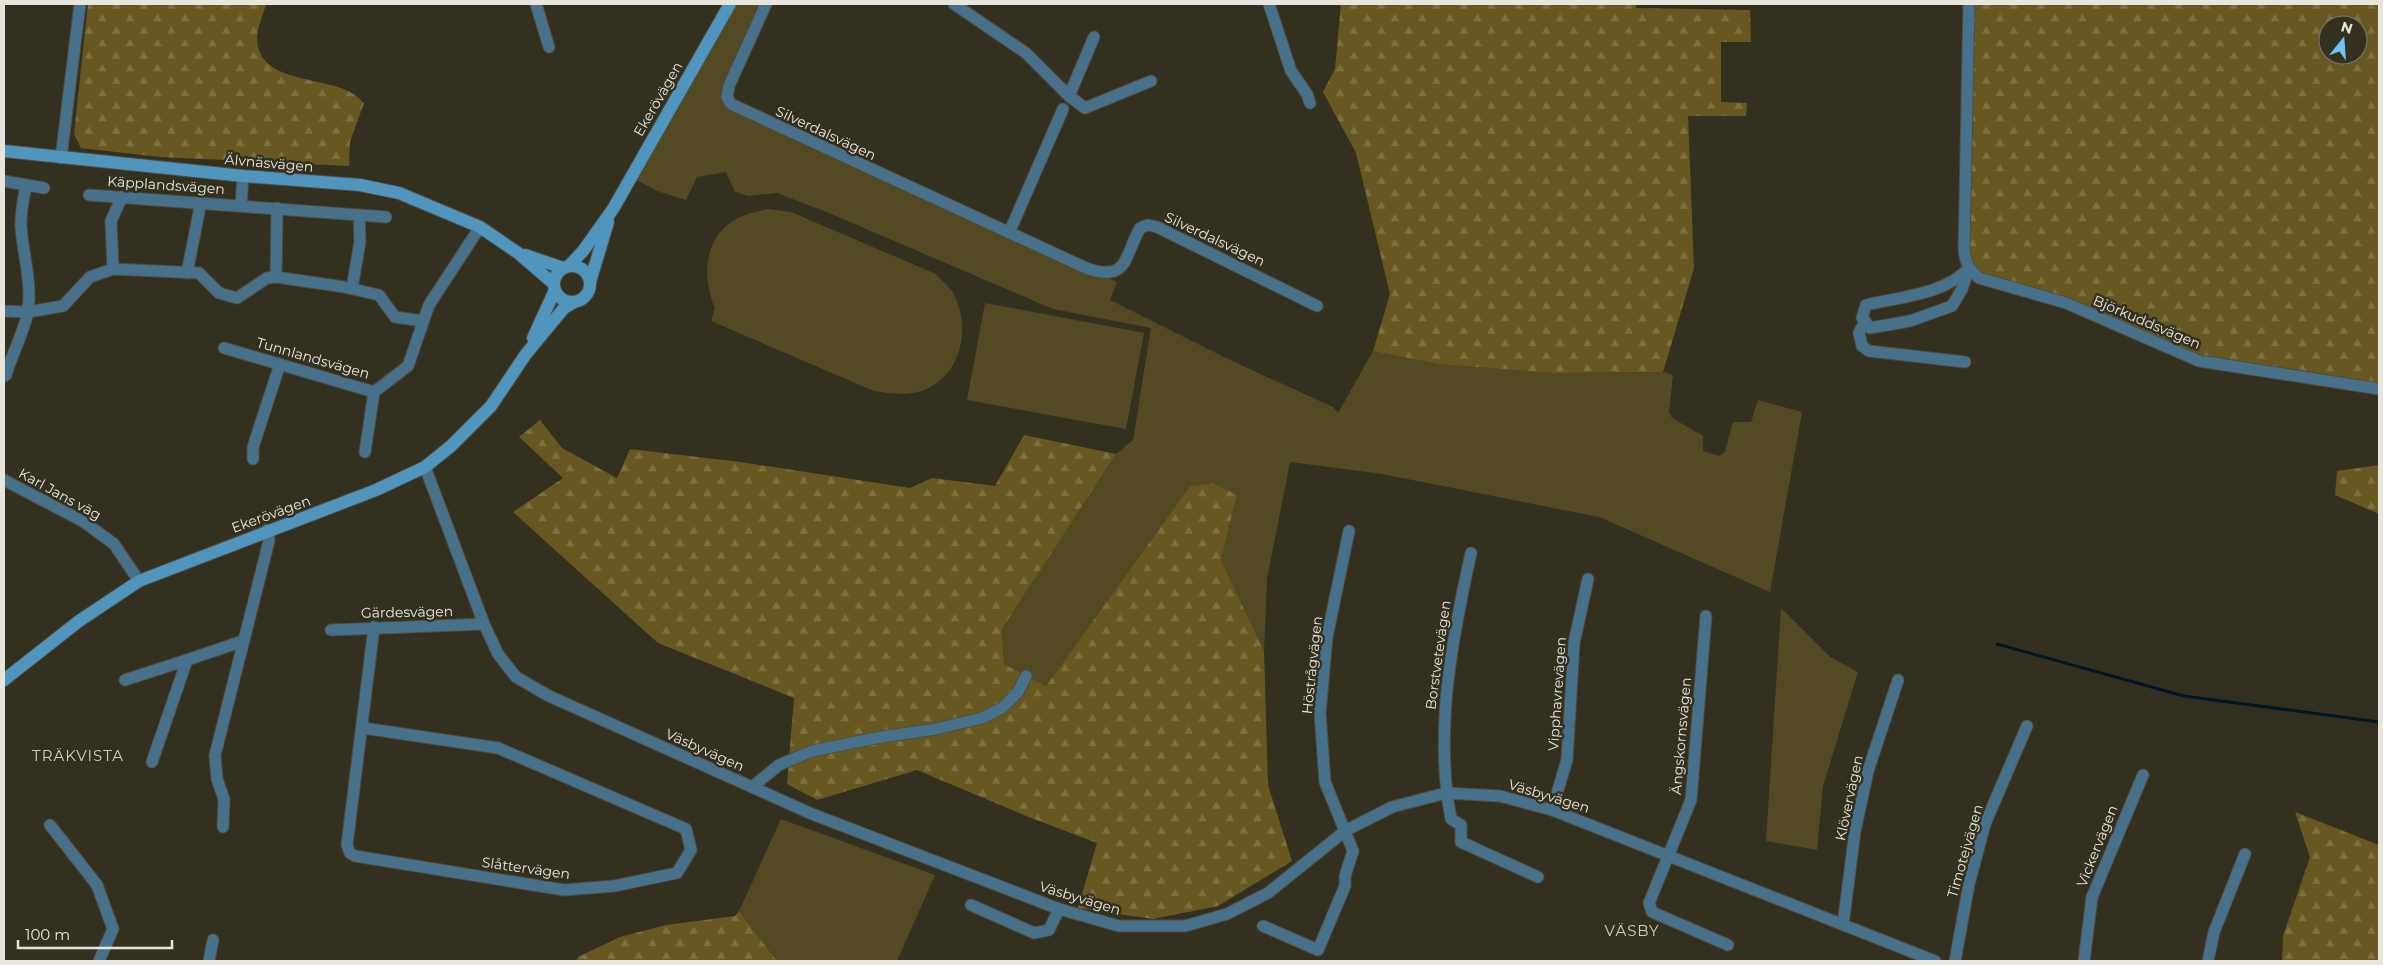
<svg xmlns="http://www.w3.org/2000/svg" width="2383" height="965" font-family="Montserrat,sans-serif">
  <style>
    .green { fill: #534923 }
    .forest { fill: url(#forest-firs); fill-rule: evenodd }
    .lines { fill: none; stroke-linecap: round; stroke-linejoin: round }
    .stream { stroke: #001726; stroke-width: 3 }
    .street-casing { stroke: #514d3e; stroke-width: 13 }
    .secondary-casing { stroke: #514d3e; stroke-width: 14 }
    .street { stroke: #47718b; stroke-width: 11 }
    .secondary { stroke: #5095be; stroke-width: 12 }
    .labels { text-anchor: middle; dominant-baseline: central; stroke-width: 5; stroke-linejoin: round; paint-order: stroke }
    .street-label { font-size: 14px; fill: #e8e6dc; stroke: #343020 }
    .neighbourhood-label { font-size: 15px; letter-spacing: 1px; fill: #d3cebb; stroke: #343020 }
  </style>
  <defs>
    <pattern id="forest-firs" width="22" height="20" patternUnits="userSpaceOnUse" patternTransform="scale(1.25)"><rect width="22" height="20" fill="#665820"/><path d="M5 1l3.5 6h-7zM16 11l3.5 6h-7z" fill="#7c7040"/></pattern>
  </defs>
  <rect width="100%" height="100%" fill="#343020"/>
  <g class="green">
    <path d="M730,4H766L727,97L841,156L1117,282L1110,300L1230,360L1333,407L1338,413L1373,351L1438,364L1553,373L1663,372L1673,375L1669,412L1672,418L1703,436V451L1719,456L1725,452L1733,422H1751L1758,400L1802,412L1770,592L1599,517L1382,474L1290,462L1267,579L1264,651L1221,560L1237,495L1213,483L1190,486L1046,686L1004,664L1002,629L1116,454L1133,440L1151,328L1053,309L829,213L777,193L748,196L735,192L726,172L697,177L686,200L657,191L631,177Z"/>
    <path d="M768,209L791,212L936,274C941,280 948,285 952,291C974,328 960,385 913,393C899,395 887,393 874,391L711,321L715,308C700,273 705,230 745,215C752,212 760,211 768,209Z"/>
    <path d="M985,303L1144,333L1126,429L967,400Z"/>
    <path d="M1781,608L1830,657L1858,672L1823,786L1817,850L1766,841Z"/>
    <path d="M781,819L935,875L897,961H777L739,911Z"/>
  </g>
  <g class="forest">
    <path d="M88,4H266C264,12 260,21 258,30C249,84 321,75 352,93C357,95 360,100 364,103L350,142L349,166L160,157L81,148L74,134Z"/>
    <path d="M1341,4H1636V8L1750,10L1751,42H1721V102L1747,103L1746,116H1688L1694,268L1663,372L1553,373L1438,364L1373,351L1390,294L1356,153L1323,92L1335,69Z"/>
    <path d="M1973,4H2379V384L2299,370L2198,356L1984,276L1974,266L1969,250ZM2328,25H2358V55H2328Z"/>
    <path d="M540,420L562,448L617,478L630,449L740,462L910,488L932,478L995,486L1024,435L1116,454L1002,629L1004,664L1046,686L1190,486L1213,483L1237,495L1221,560L1264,651L1268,785L1292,861L1218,906L1153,919L1078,908L1097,843L1026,816L917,770L817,800L787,784L794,698L658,643L513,512L563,478L519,437Z"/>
    <path d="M2379,465V514L2335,495L2337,471Z"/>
    <path d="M2295,812L2379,845V961H2282L2283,936L2310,857Z"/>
    <path d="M739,911L777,961H576L578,957L620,937L666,925L735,916Z"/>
  </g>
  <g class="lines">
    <path class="stream" d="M1997,644L2184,696L2379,722"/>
    <g class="street-casing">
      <g id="street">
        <path d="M536,4L549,47"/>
        <path d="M766,4L729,86L727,97L731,104L1086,268C1128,283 1124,257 1140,228L1148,225L1157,227L1317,306"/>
        <path d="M954,4L1026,53L1069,96L1085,108L1151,81"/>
        <path d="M1269,4L1291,71L1307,94L1310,103"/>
        <path d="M1969,4L1964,249C1965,263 1969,269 1979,278L2066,303L2199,361L2379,389"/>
        <path d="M1069,96L1094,37"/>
        <path d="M61,158L80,4"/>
        <path d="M4,181L44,188"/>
        <path d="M89,195L386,217"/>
        <path d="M241,205L243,176"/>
        <path d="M1009,233L1063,109"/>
        <path d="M1969,268L1962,289L1952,306L1910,321L1870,328L1862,318L1866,305C1899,297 1944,295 1969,268Z"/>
        <path d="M113,269L111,221L122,197"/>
        <path d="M187,273L201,202"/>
        <path d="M276,277L277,208"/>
        <path d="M352,288L360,242L359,215"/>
        <path d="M4,311L28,312L63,306L90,277L113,269L199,273L219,293L237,298L267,278L276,277L344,287L379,295L395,317L423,321"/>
        <path d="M1865,321L1859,333L1862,346L1869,351L1965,362"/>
        <path d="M224,348L374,392L408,366L429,305L480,227"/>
        <path d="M4,376L6,375C12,353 25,331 28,310C32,283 23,254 21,227C20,213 24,198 26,185"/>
        <path d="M365,452L374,392"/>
        <path d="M253,459V447L280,364"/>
        <path d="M425,467L484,624L498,654L516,677L549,696L812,814L1059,909L1119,926H1185L1227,914L1268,893L1345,831L1392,807L1446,793L1500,796L1552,810L1935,961"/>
        <path d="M4,480L84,522L114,544L139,581"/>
        <path d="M1471,553C1452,639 1434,731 1451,819L1461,825V842L1538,877"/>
        <path d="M1706,616L1691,800L1649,903L1652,912L1728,945"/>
        <path d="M331,630L484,624"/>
        <path d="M125,680L187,660"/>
        <path d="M363,728L498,748L686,829L691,850L677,873L614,886L564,890L355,856L350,853L347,845L374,627"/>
        <path d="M152,762L187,660L243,641"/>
        <path d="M752,787L779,765L812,751L881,737L936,729L982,718L1002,708L1018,692L1026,676"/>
        <path d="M1552,810L1567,760L1574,643L1588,579"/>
        <path d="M50,825L97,885L113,929L99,961"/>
        <path d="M223,827L224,799L217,779L215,755L269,541L267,530"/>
        <path d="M971,905L1034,933L1049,930L1059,909"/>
        <path d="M1843,925L1855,831L1868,771L1898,680"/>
        <path d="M1263,926L1318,950L1345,886V876L1353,851L1325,782L1320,713L1327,637L1349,531"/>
        <path d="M209,961L213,940"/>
        <path d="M1955,961L1969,884L1985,824L2027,726"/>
        <path d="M2084,961L2092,897L2143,775"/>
        <path d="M2208,961L2214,932L2245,854"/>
      </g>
    </g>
    <g class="secondary-casing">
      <g id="secondary">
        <path d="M4,151L243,176L360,185L399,193L480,227L518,253L554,284"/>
        <path d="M525,255L563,268"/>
        <path d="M569,266L583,251L613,209L730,4"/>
        <circle cx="572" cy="284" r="18"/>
        <path d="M590,282L608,222"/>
        <path d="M533,338L555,290"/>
        <path d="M4,680L79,621L139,581L376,490L425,467L451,446L491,406L526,354L564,308L574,302"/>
      </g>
    </g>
    <use href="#street" class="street"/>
    <use href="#secondary" class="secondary"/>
  </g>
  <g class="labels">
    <g class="street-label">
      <text transform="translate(658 99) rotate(-60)">Ekerövägen</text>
      <text transform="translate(826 133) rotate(25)">Silverdalsvägen</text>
      <text transform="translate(269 163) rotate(5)">Älvnäsvägen</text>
      <text transform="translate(166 185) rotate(4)">Käpplandsvägen</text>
      <text transform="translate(1215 239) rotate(25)">Silverdalsvägen</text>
      <text transform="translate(2147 322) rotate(23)">Björkuddsvägen</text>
      <text transform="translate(313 358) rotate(16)">Tunnlandsvägen</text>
      <text transform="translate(60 494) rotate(29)">Karl Jans väg</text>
      <text transform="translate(271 514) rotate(-20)">Ekerövägen</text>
      <text transform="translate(407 612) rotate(-1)">Gärdesvägen</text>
      <text transform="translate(1438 655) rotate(-82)">Borstvetevägen</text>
      <text transform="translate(1312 665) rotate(-84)">Höstrågvägen</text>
      <text transform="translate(1557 694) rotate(-86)">Vipphavrevägen</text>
      <text transform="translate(1681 736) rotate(-85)">Ängskornsvägen</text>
      <text transform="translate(705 750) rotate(24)">Väsbyvägen</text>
      <text transform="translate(1549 796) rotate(17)">Väsbyvägen</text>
      <text transform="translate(1849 798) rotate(-78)">Klövervägen</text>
      <text transform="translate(2097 846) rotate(-68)">Vickervägen</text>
      <text transform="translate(1965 851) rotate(-74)">Timotejvägen</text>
      <text transform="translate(526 868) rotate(8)">Slåttervägen</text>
      <text transform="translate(1080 898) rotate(17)">Väsbyvägen</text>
    </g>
    <g class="neighbourhood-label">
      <text x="78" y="755">TRÄKVISTA</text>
      <text x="1632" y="930">VÄSBY</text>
    </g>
  </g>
  <rect width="2383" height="965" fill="none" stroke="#e8e6dc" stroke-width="10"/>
  <g transform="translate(2343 40) rotate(17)"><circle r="24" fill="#343020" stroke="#7c796b"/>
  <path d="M0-4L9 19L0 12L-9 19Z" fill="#6ec2f4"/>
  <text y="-8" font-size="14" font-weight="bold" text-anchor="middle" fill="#e8e6dc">N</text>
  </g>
  <path d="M18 940v8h154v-8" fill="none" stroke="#e8e6dc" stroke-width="2.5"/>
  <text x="25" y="940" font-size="15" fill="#e8e6dc" stroke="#343020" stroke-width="4" paint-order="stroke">100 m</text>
</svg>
